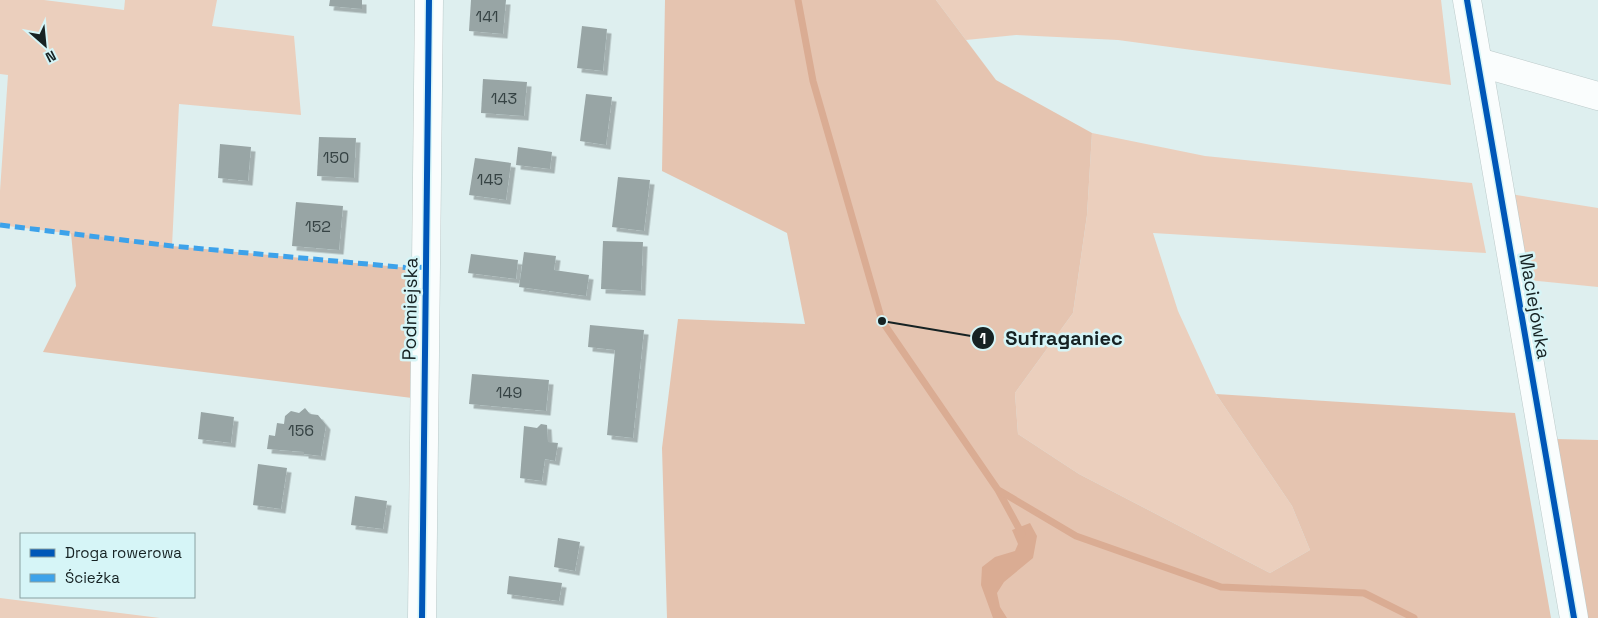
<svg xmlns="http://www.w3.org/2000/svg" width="1598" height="618" font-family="'Space Grotesk',sans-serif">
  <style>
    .green { fill: #ebcfbd }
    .forest { fill: #e5c4b0 }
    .water { fill: #daac93 }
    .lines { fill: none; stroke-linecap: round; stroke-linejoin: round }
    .stream { stroke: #daac93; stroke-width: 7 }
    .building { fill: #98a5a5; filter: url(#shadow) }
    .street-casing { stroke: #bccaca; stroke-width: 29 }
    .street { stroke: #fafdfd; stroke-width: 28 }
    .quiet { stroke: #3da2ea; stroke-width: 5; stroke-dasharray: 10 5; stroke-linecap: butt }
    .cycleway-casing { stroke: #d6f5f7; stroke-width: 9 }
    .cycleway { stroke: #0057b8; stroke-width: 6 }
    .labels { text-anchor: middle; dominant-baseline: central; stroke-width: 5; stroke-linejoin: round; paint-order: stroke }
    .number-label { font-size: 16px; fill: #364344 }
    .street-label { font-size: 19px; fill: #162223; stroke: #d6f5f7 }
    .leader { fill: none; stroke: #162223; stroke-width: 2 }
    .callout-dot { fill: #162223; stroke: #d6f5f7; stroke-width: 2 }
    .mark-label { font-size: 15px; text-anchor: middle; font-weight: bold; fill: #fff }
    .callout-label { font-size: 20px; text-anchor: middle; font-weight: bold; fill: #162223; stroke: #d6f5f7; stroke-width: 5; stroke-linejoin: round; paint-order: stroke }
  </style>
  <defs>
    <filter id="shadow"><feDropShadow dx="4.5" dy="4.5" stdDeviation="0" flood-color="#0004"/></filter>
  </defs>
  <rect width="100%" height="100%" fill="#deefef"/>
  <g class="green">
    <path d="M0,0H44L124,10L125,0H217L212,26L294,36L301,115L179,104L172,246L0,225V191L8,75L0,74Z"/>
    <path d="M936,0H1441L1451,85L1118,40L1016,35L966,40Z"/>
    <path d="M1092,133L1205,156L1472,183L1486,253L1153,233L1178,311L1216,394L1292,506L1310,550L1270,573L1079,474L1018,434L1015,393L1073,313L1087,215Z"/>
    <path d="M1510,194L1598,208V287L1528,280Z"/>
    <path d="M0,598L160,618H0Z"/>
  </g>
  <g class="forest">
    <path d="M665,0H936L996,80L1092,133L1087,215L1073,313L1015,393L1018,434L1079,474L1270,573L1310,550L1292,506L1216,394L1515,413L1551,618H667L662,448L678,319L805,324L787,233L662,171Z"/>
    <path d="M71,233L172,246L410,268L412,398L43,352L76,286Z"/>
    <path d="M1555,439L1598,440V618H1587Z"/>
  </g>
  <path class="water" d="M1030,523L1037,536L1033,558L1004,582L997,593L1000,607L1007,618H993L981,585L982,567L995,557L1015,551L1018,544L1012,530Z"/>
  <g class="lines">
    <g class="stream">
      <path d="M798,0L813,81L882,321L998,490L1022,534"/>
      <path d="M1000,491L1076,536L1221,587L1364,593L1414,618"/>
    </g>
  </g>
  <g class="building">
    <path d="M330,0H362V9L329,6Z"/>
    <path d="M471,0H506L503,34L469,31Z"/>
    <path d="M582,26L607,29L603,71L577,68Z"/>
    <path d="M483,79L527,82L524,116L481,113Z"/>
    <path d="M586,94L612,97L606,145L580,141Z"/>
    <path d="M319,137L356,138L354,178L317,176Z"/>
    <path d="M220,144L251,147L248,181L218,178Z"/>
    <path d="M518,147L552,152L550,169L516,165Z"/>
    <path d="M475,158L511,163L506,200L469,195Z"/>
    <path d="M618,177L650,180L644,231L612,227Z"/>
    <path d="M296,202L343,206L339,250L292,246Z"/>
    <path d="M603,241L643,242L641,291L601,289Z"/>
    <path d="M524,252L556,256L554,270L589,275L586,296L519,287Z"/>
    <path d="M471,254L518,260L516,279L468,273Z"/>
    <path d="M590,325L644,330L633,438L607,435L615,350L588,347Z"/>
    <path d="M472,374L549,380L546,411L469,404Z"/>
    <path d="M305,408L310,414L318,415L326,425L321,456L304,454V452L267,449L269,435L275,436L277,423L284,424L285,416L291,411L299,413Z"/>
    <path d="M201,412L234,417L231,443L198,439Z"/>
    <path d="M541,424L547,425L548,442L558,443L555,461L545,459L542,481L520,478L524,426L537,428Z"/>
    <path d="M258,464L287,468L281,509L253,505Z"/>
    <path d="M355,496L387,501L383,529L351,525Z"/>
    <path d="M558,538L580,542L575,571L554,567Z"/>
    <path d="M509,576L562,583L559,601L507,594Z"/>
  </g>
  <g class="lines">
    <g class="street-casing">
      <g id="street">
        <path d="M1467,0L1574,618"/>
        <path d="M1478,62L1598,96"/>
        <path d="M422,618L429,0"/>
      </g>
    </g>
    <use href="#street" class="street"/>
    <path class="quiet" d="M0,225L172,246L410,268L426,267"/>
    <g class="cycleway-casing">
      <g id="cycleway">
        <path d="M1467,0L1574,618"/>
        <path d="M422,618L429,0"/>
      </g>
    </g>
    <use href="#cycleway" class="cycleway"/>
  </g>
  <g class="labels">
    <g class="number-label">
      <text x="487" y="16">141</text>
      <text x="504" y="98">143</text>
      <text x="336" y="157">150</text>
      <text x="490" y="179">145</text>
      <text x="318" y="226">152</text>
      <text x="509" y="392">149</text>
      <text x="301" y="430">156</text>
    </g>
    <g class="street-label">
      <text transform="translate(1535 306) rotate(80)">Maciejówka</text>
      <text transform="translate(410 309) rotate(-89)">Podmiejska</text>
    </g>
  </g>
  <path class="leader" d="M882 321L983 338"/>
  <g class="callout-dot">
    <circle cx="882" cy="321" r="5"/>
    <circle cx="983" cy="338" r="12"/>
  </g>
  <g class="mark-label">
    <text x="983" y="344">1</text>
  </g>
  <g class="callout-label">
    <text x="1064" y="345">Sufraganiec</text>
  </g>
  <rect x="20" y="533" width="175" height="65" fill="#d6f5f7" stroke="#89a1a2"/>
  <rect x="30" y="549" width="25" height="8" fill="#0057b8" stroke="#89a1a2"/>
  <text x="65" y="558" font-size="15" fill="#162223">Droga rowerowa</text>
  <rect x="30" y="574" width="25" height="8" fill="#3da2ea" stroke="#89a1a2"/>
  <text x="65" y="583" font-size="15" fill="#162223">Ścieżka</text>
  <g transform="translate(45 45) rotate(153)" stroke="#d6f5f7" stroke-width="4" paint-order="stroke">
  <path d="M0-4L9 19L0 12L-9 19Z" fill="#162223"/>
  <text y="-8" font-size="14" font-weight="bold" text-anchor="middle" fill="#162223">N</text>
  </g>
</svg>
